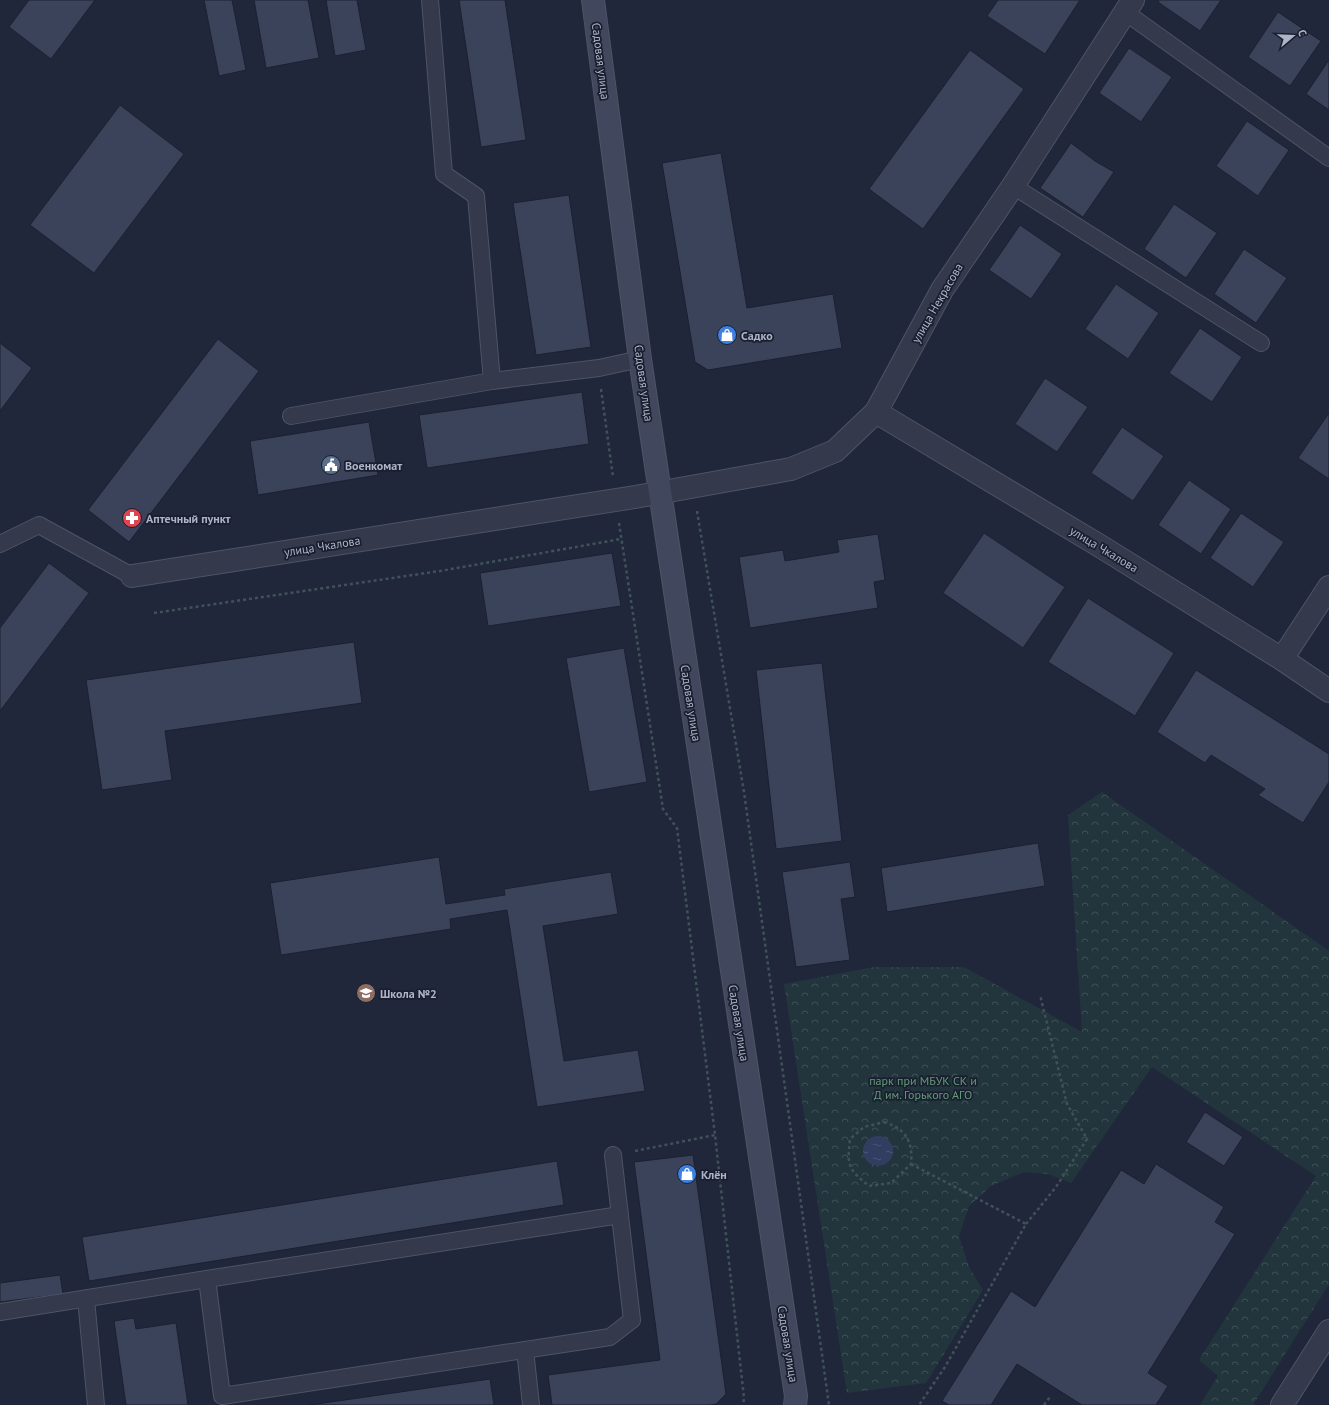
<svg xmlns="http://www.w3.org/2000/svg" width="1329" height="1405" font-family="'PT Sans',sans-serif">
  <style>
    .park { fill: url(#park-crowns) }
    .water { fill: url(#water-ripples) }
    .building { fill: #3b435b; stroke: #1b2131 }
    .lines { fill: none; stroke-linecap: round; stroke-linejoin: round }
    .lane-casing { stroke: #4e5466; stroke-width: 18 }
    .street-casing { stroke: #4e5466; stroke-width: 24 }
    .secondary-casing { stroke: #4e5466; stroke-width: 24 }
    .path { stroke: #405259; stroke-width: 2.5; stroke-dasharray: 3 3; stroke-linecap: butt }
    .lane { stroke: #343a4b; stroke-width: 16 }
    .street { stroke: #343a4b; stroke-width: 22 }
    .secondary { stroke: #41485e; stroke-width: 22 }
    .labels { text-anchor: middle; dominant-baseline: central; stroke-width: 3.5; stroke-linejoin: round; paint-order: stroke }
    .street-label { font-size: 12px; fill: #aeb4c7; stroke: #191f2f }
    .poi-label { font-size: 12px; font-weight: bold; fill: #aeb4c7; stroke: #191f2f; text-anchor: start }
    .park-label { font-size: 12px; fill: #649a79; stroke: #191f2f }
  </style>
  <defs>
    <pattern id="park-crowns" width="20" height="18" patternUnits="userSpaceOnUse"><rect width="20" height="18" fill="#22353c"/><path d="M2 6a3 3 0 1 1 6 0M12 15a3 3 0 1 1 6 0" fill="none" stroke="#405057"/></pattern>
    <pattern id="water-ripples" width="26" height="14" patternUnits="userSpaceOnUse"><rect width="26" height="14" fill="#313d61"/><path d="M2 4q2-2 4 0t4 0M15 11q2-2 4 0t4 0" fill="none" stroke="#4c5776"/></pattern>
  </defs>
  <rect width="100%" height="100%" fill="#20273b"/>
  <path class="park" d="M1102,792L1329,951V1284L1253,1405H1200L1218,1376L1199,1360L1316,1176L1152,1067L1071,1183L1048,1174L1024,1172L991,1186L969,1206L959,1236L969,1267L983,1290L926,1383L847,1393L784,984L874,967H964L1082,1032L1068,815Z"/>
  <circle class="water" cx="878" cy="1151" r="15"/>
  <g class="building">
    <path d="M29,0H95L51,59L9,27Z"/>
    <path d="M204,0H232L246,70L219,76Z"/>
    <path d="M254,0H308L319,58L266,68Z"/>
    <path d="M326,0H357L366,50L335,56Z"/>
    <path d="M459,0H505L526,140L481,147Z"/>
    <path d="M998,0H1080L1045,54L987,16Z"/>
    <path d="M1159,0H1221L1200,31L1158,2Z"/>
    <path d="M1278,12L1321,41L1290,86L1248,57Z"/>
    <path d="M1129,48L1172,77L1141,122L1099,93Z"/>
    <path d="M970,50L1024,89L923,229L869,189Z"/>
    <path d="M1329,60V110L1306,94Z"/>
    <path d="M120,105L184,154L94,273L30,225Z"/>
    <path d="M1247,121L1289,150L1258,196L1216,166Z"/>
    <path d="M1071,143L1095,161L1114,172L1083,217L1040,188Z"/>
    <path d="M721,153L747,308L833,294L842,348L708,370L695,362L662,163Z"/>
    <path d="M569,195L591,347L536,355L513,203Z"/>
    <path d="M1174,204L1217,233L1186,278L1144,249Z"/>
    <path d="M1020,225L1062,254L1031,299L989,270Z"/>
    <path d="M1244,249L1287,278L1256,323L1214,294Z"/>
    <path d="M1116,284L1159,313L1128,359L1085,329Z"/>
    <path d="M1200,328L1242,357L1212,402L1169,373Z"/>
    <path d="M218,339L259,371L129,542L88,510Z"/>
    <path d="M0,343L32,368L0,411Z"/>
    <path d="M1045,378L1088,407L1057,452L1015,424Z"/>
    <path d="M582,392L589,444L427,468L419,415Z"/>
    <path d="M1329,413V479L1298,458Z"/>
    <path d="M369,422L378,475L258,495L250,441Z"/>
    <path d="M1122,427L1164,456L1133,501L1091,473Z"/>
    <path d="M1189,480L1231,509L1201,554L1158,525Z"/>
    <path d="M1241,513L1284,542L1253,587L1210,558Z"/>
    <path d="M984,533L1065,587L1023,648L943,593Z"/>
    <path d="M878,534L885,580L874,582L878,608L750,628L739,557L783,550L785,561L839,552L837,540Z"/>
    <path d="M612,553L621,606L488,626L480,573Z"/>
    <path d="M49,563L89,593L0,711V628Z"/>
    <path d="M1088,598L1174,653L1135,716L1048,662Z"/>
    <path d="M354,642L362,703L165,731L172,780L102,790L86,680Z"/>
    <path d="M624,648L647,782L589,792L566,658Z"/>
    <path d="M822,663L842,841L776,849L756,670Z"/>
    <path d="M1196,670L1329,754V782L1303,823L1258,795L1265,789L1211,755L1205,763L1157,732Z"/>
    <path d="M1038,843L1045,886L887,912L881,868Z"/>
    <path d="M439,857L446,904L505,895L504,889L611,872L618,914L543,926L564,1061L638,1050L645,1091L537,1107L507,910L450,919L451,929L281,955L270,883Z"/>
    <path d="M850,862L855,897L841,899L850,960L796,967L782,872Z"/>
    <path d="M1205,1112L1243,1137L1224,1166L1186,1142Z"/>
    <path d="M693,1155L726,1394L716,1404L710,1405H552L548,1375L660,1360L634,1162Z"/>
    <path d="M557,1161L564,1205L89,1281L82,1237Z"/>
    <path d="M1156,1164L1224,1207L1215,1222L1235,1234L1148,1373L1168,1386L1156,1405H1082L1017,1364L991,1405H949L942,1401L1011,1291L1035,1307L1121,1170L1144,1184Z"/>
    <path d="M60,1275L63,1294L0,1302V1283Z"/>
    <path d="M134,1318L136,1329L176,1323L188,1405H126L114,1321Z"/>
    <path d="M490,1379L494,1405H310Z"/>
  </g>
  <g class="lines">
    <g class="lane-casing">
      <g id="lane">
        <path d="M430,0L444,174L476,196L492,381"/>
        <path d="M1125,12L1329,158"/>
        <path d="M1013,186L1261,343"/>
        <path d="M291,416L492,381L599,368L640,359"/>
        <path d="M0,544L39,525L132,576"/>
        <path d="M207,1279L620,1215"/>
        <path d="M86,1299L96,1405"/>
        <path d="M0,1312L207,1279L222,1396L610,1337L632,1320L613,1155"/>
        <path d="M525,1350L531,1405"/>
      </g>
    </g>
    <g class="street-casing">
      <g id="street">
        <path d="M876,412L1100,546L1282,659L1329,691"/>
        <path d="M132,576L635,497L791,469L835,451L876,412L942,290L1013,186L1133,0"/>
        <path d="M1282,659L1329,587"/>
        <path d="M1282,1405L1329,1331"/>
      </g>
    </g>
    <g class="secondary-casing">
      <path id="secondary" d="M593,0L640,359L796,1396L795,1405"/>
    </g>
    <g class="path">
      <path d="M601,389L613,477"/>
      <path d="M697,511L744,792L829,1405"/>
      <path d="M619,523L663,809L677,828L715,1135L744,1398L743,1405"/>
      <path d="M154,613L440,571L621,539"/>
      <path d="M884,1122C906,1129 913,1141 911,1164L891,1183L869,1186C848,1169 847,1166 850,1139L864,1127Z"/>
      <path d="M635,1151L715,1135"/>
      <path d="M911,1164L1026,1224L945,1367L919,1405"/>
      <path d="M1026,1224L1056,1187L1087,1139L1067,1104L1040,995"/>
      <path d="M1044,1405L1050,1397"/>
    </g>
    <use href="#lane" class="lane"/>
    <use href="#street" class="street"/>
    <use href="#secondary" class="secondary"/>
  </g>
  <defs>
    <g id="shop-disc" transform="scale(1)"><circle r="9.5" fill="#3f7fe0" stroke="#191f2f"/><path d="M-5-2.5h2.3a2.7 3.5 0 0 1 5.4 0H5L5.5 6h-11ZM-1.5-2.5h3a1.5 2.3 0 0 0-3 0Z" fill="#fff"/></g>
    <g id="civic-disc" transform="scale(1)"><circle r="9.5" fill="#5c6f8a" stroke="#191f2f"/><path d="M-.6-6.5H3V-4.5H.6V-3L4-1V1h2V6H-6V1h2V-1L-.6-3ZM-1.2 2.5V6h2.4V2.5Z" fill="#fff"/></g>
    <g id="pharmacy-disc" transform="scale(1)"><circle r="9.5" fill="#e0444e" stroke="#191f2f"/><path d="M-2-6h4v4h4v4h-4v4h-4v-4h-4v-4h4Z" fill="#fff"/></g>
    <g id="school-disc" transform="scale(1)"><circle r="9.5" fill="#8d6e63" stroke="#191f2f"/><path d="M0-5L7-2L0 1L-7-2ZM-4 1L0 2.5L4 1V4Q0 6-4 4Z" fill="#fff"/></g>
  </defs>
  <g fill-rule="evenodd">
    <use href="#shop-disc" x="727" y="335"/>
    <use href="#civic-disc" x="331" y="465"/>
    <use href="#pharmacy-disc" x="132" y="518"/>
    <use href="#school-disc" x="366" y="993"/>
    <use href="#shop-disc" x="687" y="1174"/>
  </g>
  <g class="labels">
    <g class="street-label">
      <text transform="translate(601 61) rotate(83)">Садовая улица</text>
      <text transform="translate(937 303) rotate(-60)">улица Некрасова</text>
      <text transform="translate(644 383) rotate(82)">Садовая улица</text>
      <text transform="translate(322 546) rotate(-9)">улица Чкалова</text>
      <text transform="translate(1104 549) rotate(31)">улица Чкалова</text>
      <text transform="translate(691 703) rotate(81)">Садовая улица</text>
      <text transform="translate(739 1023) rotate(81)">Садовая улица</text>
      <text transform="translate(788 1344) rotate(81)">Садовая улица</text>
    </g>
    <g class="poi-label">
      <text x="741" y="335">Садко</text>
      <text x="345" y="465">Военкомат</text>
      <text x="146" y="518">Аптечный пункт</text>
      <text x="380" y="993">Школа №2</text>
      <text x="701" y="1174">Клён</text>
    </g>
    <g class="park-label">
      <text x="923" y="1080">парк при МБУК СК и<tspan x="923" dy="14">Д им. Горького АГО</tspan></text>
    </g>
  </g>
  <g transform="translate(1293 36) rotate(71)" stroke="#191f2f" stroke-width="3" paint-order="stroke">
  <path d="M0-3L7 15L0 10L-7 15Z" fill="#aeb4c7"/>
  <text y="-6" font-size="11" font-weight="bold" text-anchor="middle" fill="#aeb4c7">С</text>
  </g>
</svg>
